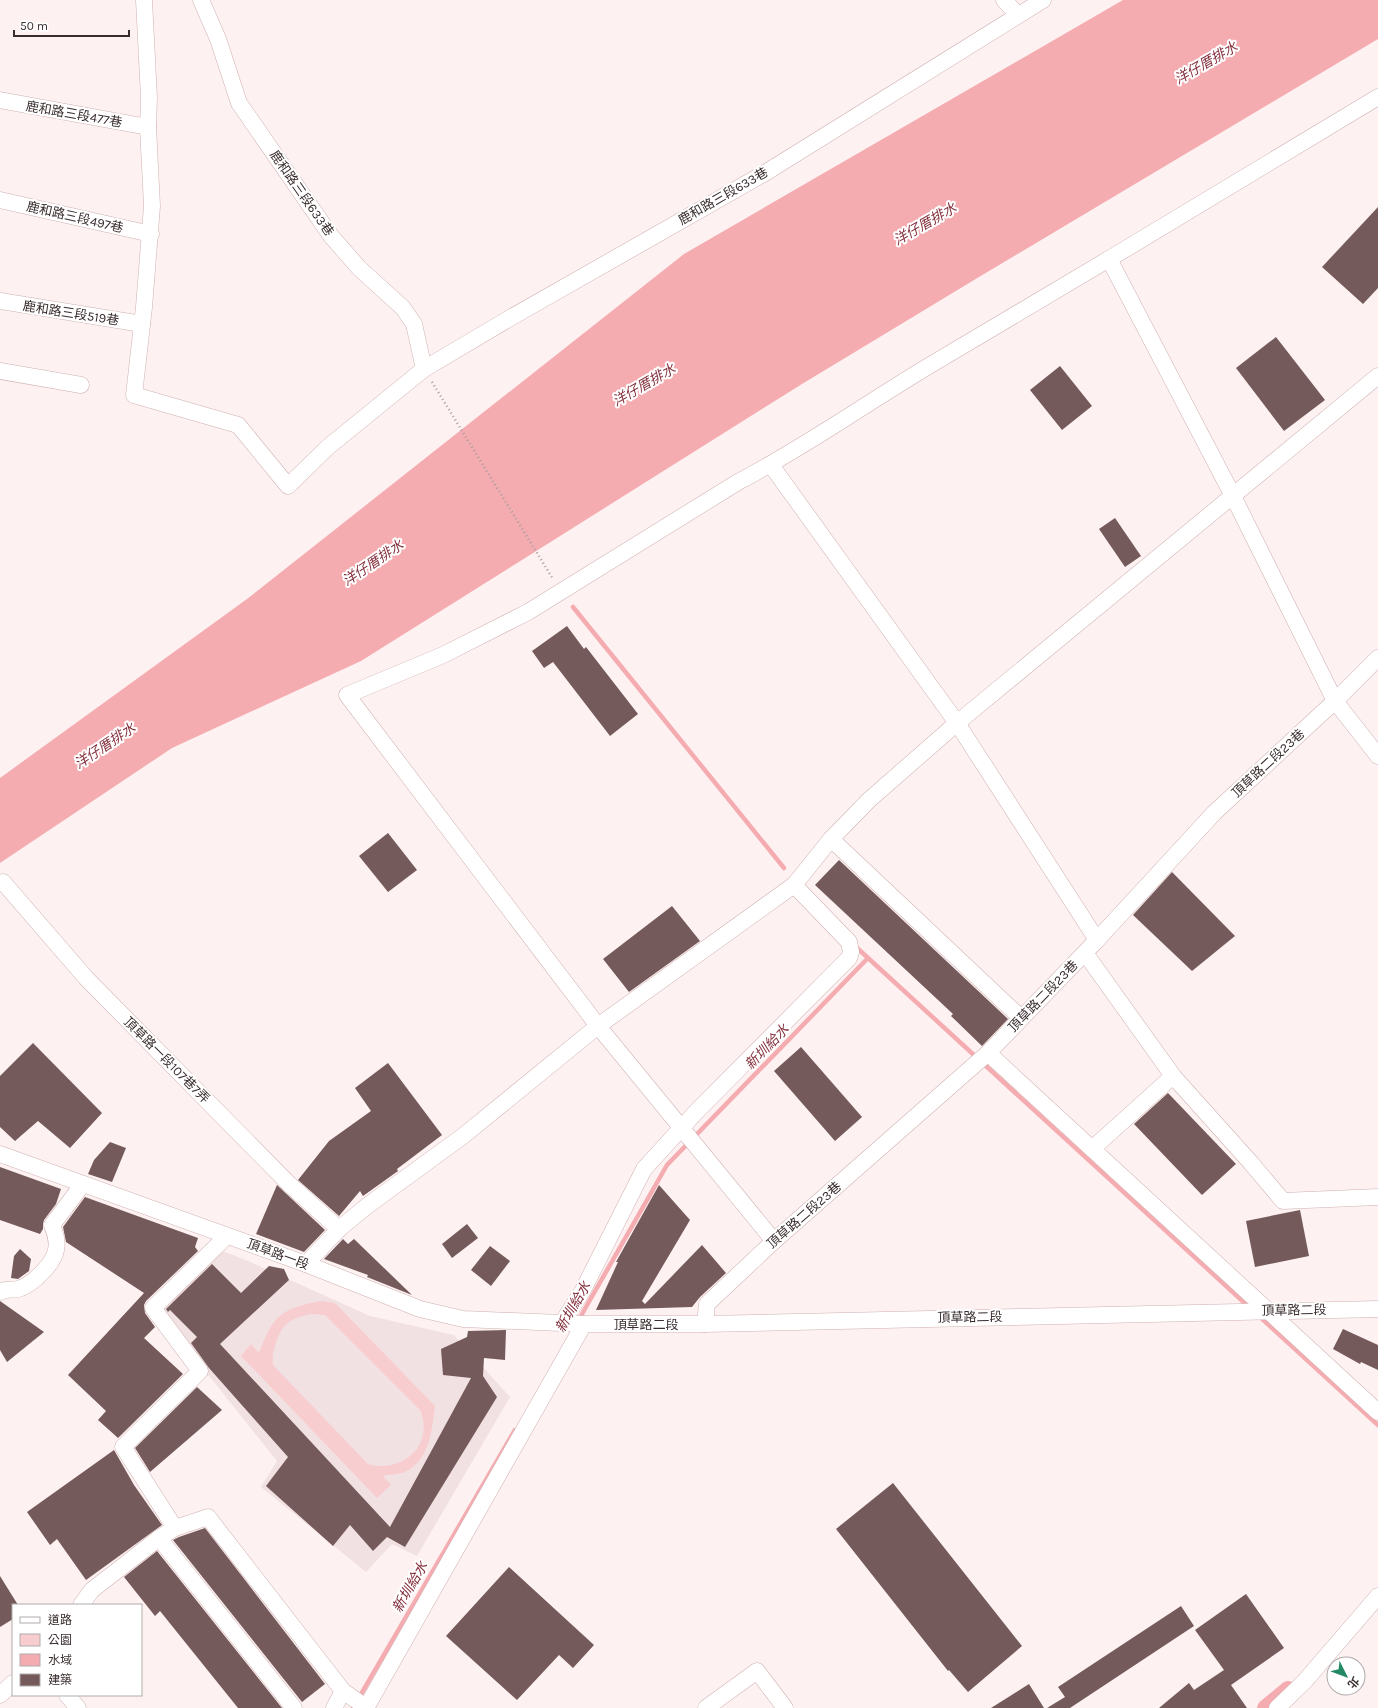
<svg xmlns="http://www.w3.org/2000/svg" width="1378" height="1708" font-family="Karla,'Noto Sans TC',sans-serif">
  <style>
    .built { fill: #f2e1e2 }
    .green { fill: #f8cdd0; fill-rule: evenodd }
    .water { fill: #f5acb1 }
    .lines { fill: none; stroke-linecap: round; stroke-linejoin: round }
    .stream { stroke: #f5acb1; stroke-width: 4.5 }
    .canal { stroke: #f5acb1; stroke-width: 16 }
    .building { fill: #755a5b }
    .minor-casing { stroke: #d0b1b2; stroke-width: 17 }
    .path { stroke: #a89c9c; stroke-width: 2.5; stroke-dasharray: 1 3; stroke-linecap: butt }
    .minor { stroke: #fff; stroke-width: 16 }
    .labels { text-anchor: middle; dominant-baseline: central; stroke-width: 4; stroke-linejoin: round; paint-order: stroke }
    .street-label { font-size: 13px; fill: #392d2e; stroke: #fff }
    .water-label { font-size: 14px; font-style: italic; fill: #84303c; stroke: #fff }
  </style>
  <rect width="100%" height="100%" fill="#fef1f1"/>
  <path class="built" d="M215,1248L248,1261L370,1316L454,1335L510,1397L417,1556L392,1544L366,1572L261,1487L277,1461L171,1328L153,1308Z"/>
  <path class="green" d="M321,1301L335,1303L435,1406C432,1429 430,1460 405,1472C399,1475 389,1474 383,1476L391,1485L377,1498L241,1356L251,1344L259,1353C263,1343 267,1331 274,1322C285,1308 305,1304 321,1301ZM311,1314L325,1315L420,1410C435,1445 402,1474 368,1464L273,1365C272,1356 273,1351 276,1343C282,1323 292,1318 311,1314Z"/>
  <path class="water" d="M1123,0H1378V39L979,277L802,384L361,661L172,748L0,863V778L247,599L684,254Z"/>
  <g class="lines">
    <g class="stream">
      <path d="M573,607L784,868"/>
      <path d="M855,946L1249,1307"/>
      <path d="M1259,1316L1378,1425"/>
      <path d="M578,1321L667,1165L867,959"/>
      <path d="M353,1708L515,1430"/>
    </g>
    <path class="canal" d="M1265,1708L1288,1689"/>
  </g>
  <g class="building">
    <path d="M1378,207V288L1363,304L1322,267Z"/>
    <path d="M1276,337L1325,400L1284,431L1236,368Z"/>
    <path d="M1060,366L1092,406L1062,430L1030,390Z"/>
    <path d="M1115,518L1141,556L1125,567L1099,529Z"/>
    <path d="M567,626L584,649L586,647L638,714L610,736L553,662L544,668L532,651Z"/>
    <path d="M388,833L417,870L388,892L359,856Z"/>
    <path d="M839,860L1008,1019L982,1046L951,1016L953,1014L815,885Z"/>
    <path d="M1172,872L1235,936L1192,971L1133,915Z"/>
    <path d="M672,906L700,941L629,992L603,959Z"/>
    <path d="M33,1043L102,1113L70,1148L38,1121L15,1141L0,1127V1076Z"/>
    <path d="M801,1047L862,1117L835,1141L774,1071Z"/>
    <path d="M388,1063L442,1135L397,1169L398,1171L363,1196L360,1191L339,1216L298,1180L329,1141L371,1111L355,1088Z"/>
    <path d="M1168,1093L1236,1164L1202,1195L1134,1124Z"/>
    <path d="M110,1142L126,1148L112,1182L88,1174L94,1160Z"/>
    <path d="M0,1167L61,1189L56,1204L44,1220L43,1224V1229L40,1234L0,1220Z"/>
    <path d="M277,1185L325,1230L304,1252L256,1234Z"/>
    <path d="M659,1185L690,1220L642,1301L645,1304L702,1245L726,1273L700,1297L692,1307L596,1310L618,1262H616Z"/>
    <path d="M85,1197L198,1238L195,1247L198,1251L146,1301L144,1305L145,1313L155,1327L144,1338L183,1374L118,1438L98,1420L106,1411L68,1375L144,1293L66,1242L63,1227Z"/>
    <path d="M1300,1210L1309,1256L1255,1267L1246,1221Z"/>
    <path d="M467,1224L478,1238L452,1258L442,1244Z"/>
    <path d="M343,1239L348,1244L354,1239L412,1295L367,1277L368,1275L324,1259Z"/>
    <path d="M490,1246L510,1261L491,1286L471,1270Z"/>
    <path d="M20,1249L31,1259L29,1271L18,1279L11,1278L14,1256Z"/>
    <path d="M212,1264L241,1293L269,1266L284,1269L289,1280L220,1344L390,1527L471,1378L443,1375L441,1349L467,1337L468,1331L506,1330L505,1360L484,1358L483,1376L497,1397L405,1547L387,1537L373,1551L350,1525L333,1546L266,1486L288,1457L209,1368L191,1343L197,1337L170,1310L168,1312L166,1309Z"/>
    <path d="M0,1301L44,1332L7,1362L0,1350Z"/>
    <path d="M1343,1329L1378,1345V1370L1361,1362L1360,1364L1333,1349Z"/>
    <path d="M197,1387L222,1410L150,1472L135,1448Z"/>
    <path d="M114,1450L134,1485L162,1525L86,1580L57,1539L50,1545L27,1512Z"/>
    <path d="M893,1483L1022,1646L968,1692L949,1670L948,1671L836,1529Z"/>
    <path d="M205,1528L325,1684L302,1702L173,1540L179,1537Z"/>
    <path d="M157,1551L282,1708H238L160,1611L155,1616L124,1577Z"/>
    <path d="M509,1567L594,1645L573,1668L559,1655L517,1700L446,1636Z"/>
    <path d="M0,1576L18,1605H13V1619L0,1627Z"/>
    <path d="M1246,1594L1284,1648L1231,1685L1247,1708H1159L1189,1683L1194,1690L1224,1670L1195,1630Z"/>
    <path d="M1181,1606L1194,1626L1070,1708H1047L1065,1697L1058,1687Z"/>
    <path d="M1029,1684L1044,1708H991Z"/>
  </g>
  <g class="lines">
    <g class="minor-casing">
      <g id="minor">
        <path d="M144,0L149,98L148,127L152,206L144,307L134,395L238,425L288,486L328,447L424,369L510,318L765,173L1043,0"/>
        <path d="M201,0L218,39L239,103L331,236L359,268L403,308L414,324L424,369"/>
        <path d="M1004,0L1018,15"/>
        <path d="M0,100L148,127"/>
        <path d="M0,200L151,234"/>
        <path d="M1109,259L1233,496L1335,701L1378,756"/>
        <path d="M0,301L142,324"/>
        <path d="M0,371L81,385"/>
        <path d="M771,465L957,723L1097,940"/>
        <path d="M831,839L1021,1018"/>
        <path d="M3,882L86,978L289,1184L339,1229"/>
        <path d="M1085,953L1173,1076L1092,1149"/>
        <path d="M988,1053L1378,1412"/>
        <path d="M1173,1076L1251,1163L1283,1201L1378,1197"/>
        <path d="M0,1154L306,1264L420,1309L463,1319L584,1324H705L1378,1309"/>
        <path d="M774,1241L598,1026L347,695L443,655L528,612L738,482C803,448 864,405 927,367C1078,278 1228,188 1378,97"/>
        <path d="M306,1264L339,1229L367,1206L463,1136L598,1026L794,885L831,839L869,800L957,723L1378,376"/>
        <path d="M0,1292C6,1288 15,1291 21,1288C34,1283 54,1263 56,1250C58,1241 55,1233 52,1225L83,1184"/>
        <path d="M562,1323L583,1290L644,1169L695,1113L849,958L851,952L849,942L794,885"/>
        <path d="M705,1324L707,1304L774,1241L988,1053L1097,940L1214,813L1335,701L1378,658"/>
        <path d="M175,1528L123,1447L200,1371L153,1308L227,1236"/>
        <path d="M159,1538L294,1708"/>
        <path d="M81,1605L92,1590L159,1538L175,1528L208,1517L343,1691L367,1708"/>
        <path d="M0,1695L13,1683"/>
        <path d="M67,1695L78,1708"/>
        <path d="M334,1708L343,1691"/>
        <path d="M366,1708L584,1324"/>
        <path d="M706,1708L757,1671L785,1708"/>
        <path d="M1277,1708L1304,1682L1378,1596"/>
      </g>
    </g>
    <path class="path" d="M432,382L553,579"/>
    <use href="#minor" class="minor"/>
  </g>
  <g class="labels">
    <g class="street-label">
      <text transform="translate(74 114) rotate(10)">鹿和路三段477巷</text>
      <text transform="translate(302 193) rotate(55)">鹿和路三段633巷</text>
      <text transform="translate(723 196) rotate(-30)">鹿和路三段633巷</text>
      <text transform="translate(75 217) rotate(13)">鹿和路三段497巷</text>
      <text transform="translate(71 313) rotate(9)">鹿和路三段519巷</text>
      <text transform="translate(1268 763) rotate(-43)">頂草路二段23巷</text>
      <text transform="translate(1043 996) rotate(-46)">頂草路二段23巷</text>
      <text transform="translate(167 1060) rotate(45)">頂草路一段107巷7弄</text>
      <text transform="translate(804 1215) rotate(-41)">頂草路二段23巷</text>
      <text transform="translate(278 1254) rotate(20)">頂草路一段</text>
      <text transform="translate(1294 1310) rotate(-1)">頂草路二段</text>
      <text transform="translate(970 1317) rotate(-1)">頂草路二段</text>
      <text x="646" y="1324">頂草路二段</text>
    </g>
    <g class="water-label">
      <text transform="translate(1206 63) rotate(-30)">洋仔厝排水</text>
      <text transform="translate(925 224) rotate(-30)">洋仔厝排水</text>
      <text transform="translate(644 385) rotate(-30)">洋仔厝排水</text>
      <text transform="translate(373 563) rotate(-34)">洋仔厝排水</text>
      <text transform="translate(105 746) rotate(-34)">洋仔厝排水</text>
      <text transform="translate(767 1047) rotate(-46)">新圳給水</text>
      <text transform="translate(573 1307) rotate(-60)">新圳給水</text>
      <text transform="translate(410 1587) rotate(-60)">新圳給水</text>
    </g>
  </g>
  <rect x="12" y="1604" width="130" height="92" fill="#ffffff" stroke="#b0abab"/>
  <rect x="20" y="1617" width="20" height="6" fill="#ffffff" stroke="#b0abab"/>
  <text x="48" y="1624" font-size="12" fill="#392d2e">道路</text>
  <rect x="20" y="1634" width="20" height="12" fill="#f8cdd0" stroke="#b0abab"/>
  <text x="48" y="1644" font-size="12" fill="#392d2e">公園</text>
  <rect x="20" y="1654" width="20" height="12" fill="#f5acb1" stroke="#b0abab"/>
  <text x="48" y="1664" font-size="12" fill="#392d2e">水域</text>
  <rect x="20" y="1674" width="20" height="12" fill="#755a5b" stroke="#b0abab"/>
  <text x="48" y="1684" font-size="12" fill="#392d2e">建築</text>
  <g transform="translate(1346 1676) rotate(132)"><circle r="19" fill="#ffffff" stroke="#b0abab"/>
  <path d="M0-3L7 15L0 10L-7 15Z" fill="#238965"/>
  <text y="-6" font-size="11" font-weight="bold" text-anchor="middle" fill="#392d2e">北</text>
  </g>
  <path d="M14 30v6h115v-6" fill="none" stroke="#392d2e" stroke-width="2"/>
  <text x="20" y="30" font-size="12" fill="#392d2e" stroke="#ffffff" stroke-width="3" paint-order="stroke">50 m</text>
</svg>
